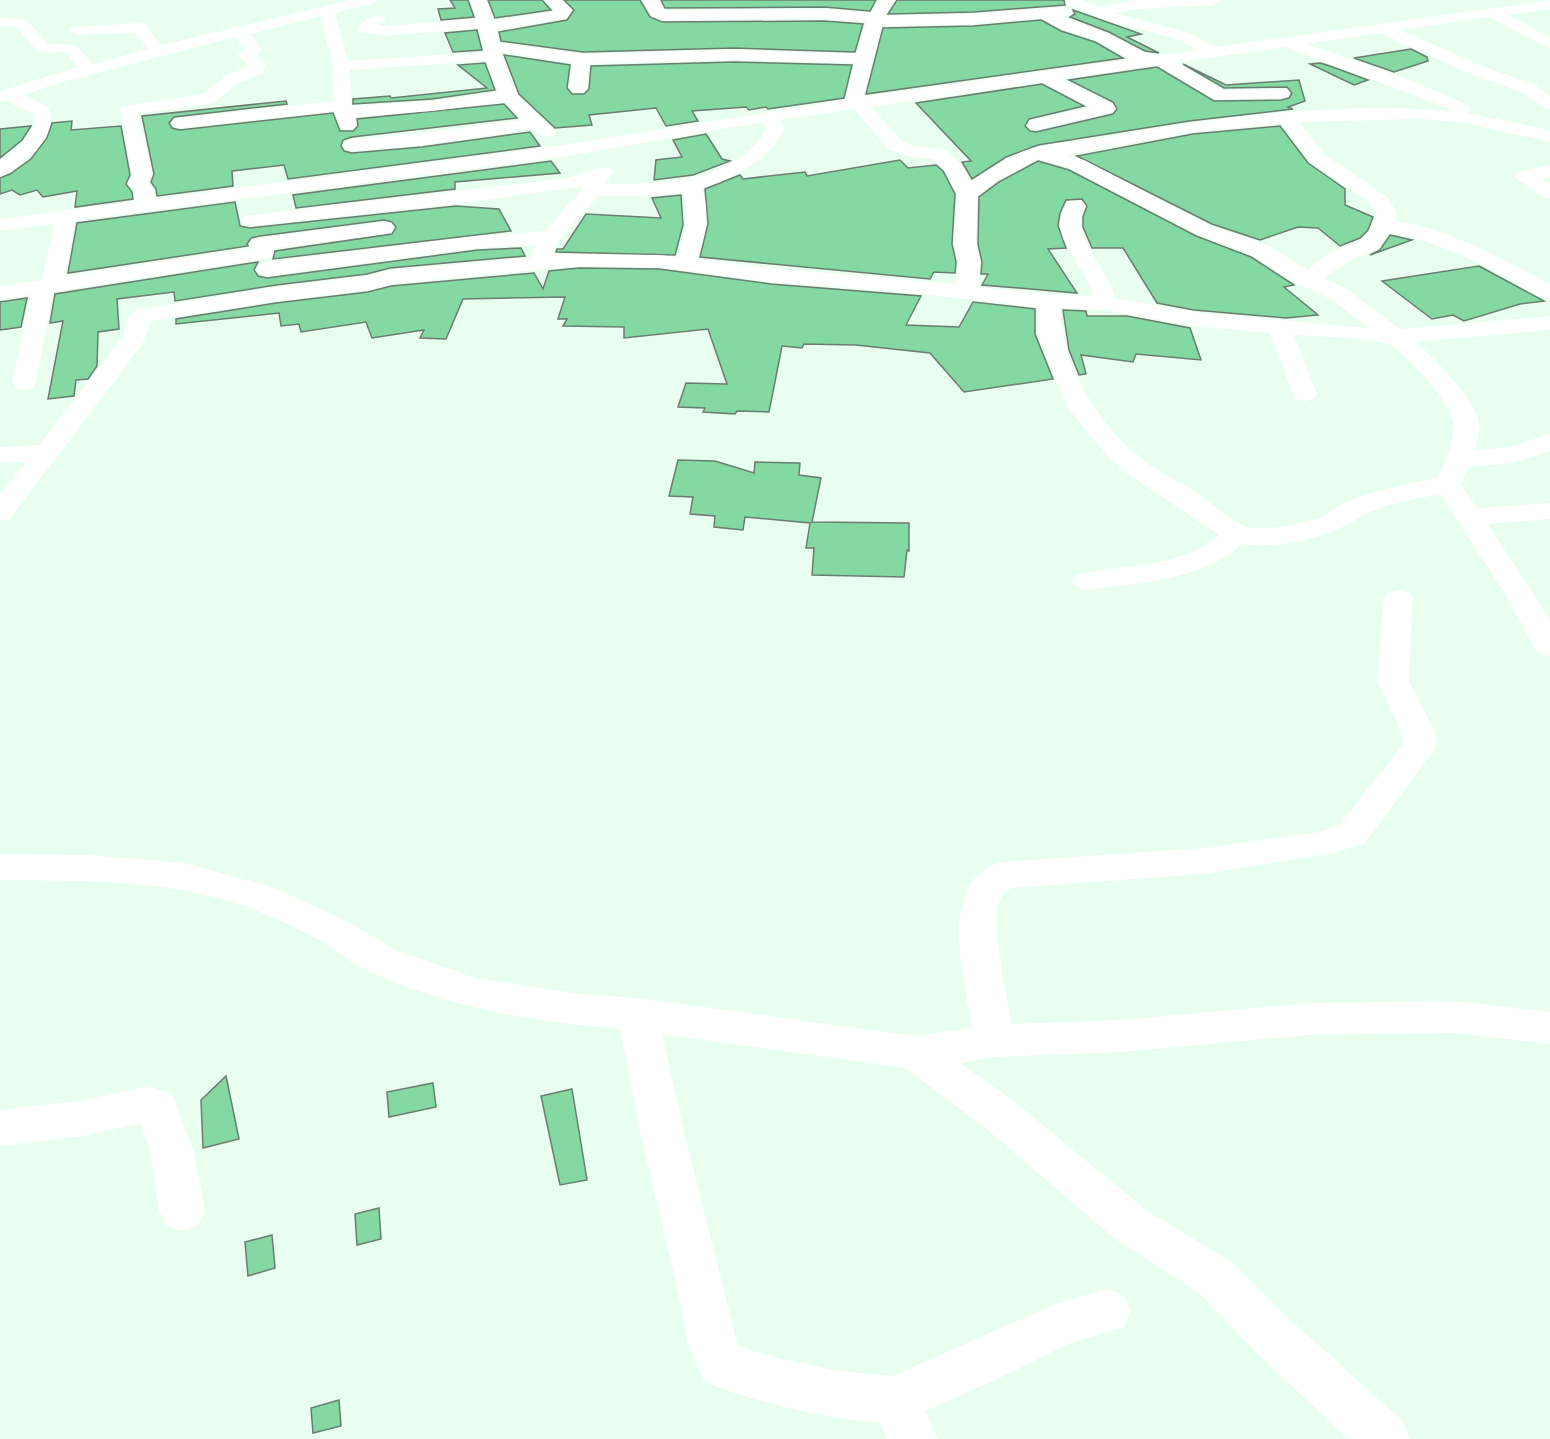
<svg xmlns="http://www.w3.org/2000/svg" width="1550" height="1439" font-family="Helvetica,sans-serif">
  <style>
    .building { fill: #84d9a2; stroke: #6a7d70; stroke-width: 1.5 }
    .lines { fill: none; stroke-linecap: round; stroke-linejoin: round }
    .minor { fill: #fff; fill-rule: evenodd }
  </style>
  <rect width="100%" height="100%" fill="#e8feef"/>
  <g class="building">
    <path d="M450,0H468L474,17L441,20L438,9L455,8Z"/>
    <path d="M488,0H542L551,10L495,18Z"/>
    <path d="M564,0H640L650,17L662,22L824,21L863,24L855,52L734,48L583,52L501,41L499,32L567,20L574,10Z"/>
    <path d="M661,0H876L870,11L824,7L665,8Z"/>
    <path d="M897,0H1064L1065,5L974,12L888,14Z"/>
    <path d="M1073,10L1141,34L1127,37L1159,53L1145,51L1109,32L1070,17L1075,14Z"/>
    <path d="M1041,20L1061,31L1095,42L1123,58L866,94L883,28L974,26Z"/>
    <path d="M477,30L482,50L453,52L445,33Z"/>
    <path d="M1411,49L1427,57L1428,61L1394,72L1354,58Z"/>
    <path d="M504,55L570,65L567,88L572,94H584L589,89L591,66L734,62L852,65L844,98L768,109L766,107L749,110L746,107L692,111L698,121L666,126L656,108L589,115L592,125L555,128L519,94Z"/>
    <path d="M485,63L495,90L432,99L353,104V99L390,96L391,98L487,88L458,65Z"/>
    <path d="M1320,63L1327,65L1368,80L1354,85L1310,64Z"/>
    <path d="M1183,64L1226,85L1299,80L1305,101L1288,107L1293,109L1189,121L1038,145L1006,157L972,179L962,162L971,161L916,103L1042,84L1084,106L1029,119L1025,126L1030,131L1036,132L1113,114L1117,109L1113,102L1069,80L1157,67L1214,101L1281,100L1289,98L1292,93L1287,87L1224,88Z"/>
    <path d="M286,101L287,104L174,117L169,123L172,128L180,130L333,113L340,131H353L358,126L357,119L504,104L517,118L352,137L343,140L341,146L344,151L352,153L422,147L530,132L540,146L288,179L284,165L232,171L233,186L157,196L156,189L151,182L154,174L142,116Z"/>
    <path d="M72,121L71,130L121,126L130,175L126,184L132,192L133,199L75,207L77,191L43,197L37,190L20,195L12,190L0,194V178L10,174L31,159L47,138L52,123Z"/>
    <path d="M31,126L22,140L0,158V129Z"/>
    <path d="M1280,126L1308,163L1345,189V205L1373,217L1368,230L1360,238L1340,246L1318,228L1298,227L1260,240L1212,224L1077,156L1193,134Z"/>
    <path d="M706,134L722,159L730,161L693,175L654,180L656,160L682,157L673,140Z"/>
    <path d="M900,160L908,168L936,165L943,171L955,194L952,244L956,262L955,273L934,272L930,279L700,257L708,224L705,189L740,175L743,179L805,172L807,176Z"/>
    <path d="M551,161L560,173L455,182V189L296,208L293,195Z"/>
    <path d="M1038,161L1069,170L1196,236L1251,257L1294,285L1284,287L1318,315L1286,318L1194,310L1157,303L1123,248H1092L1083,227V217L1087,206L1082,199L1066,200L1060,213L1058,226L1066,248L1048,249L1077,293L982,285L988,274H981L982,262L978,244L979,197L999,182Z"/>
    <path d="M681,195L683,225L675,255L556,252L557,249H563L586,214L661,218L652,198Z"/>
    <path d="M235,202L240,226L250,228L456,206L499,209L511,231L273,259L275,251L392,234L396,227L392,222L384,220L260,236L251,238L247,244L248,246L68,273L77,223Z"/>
    <path d="M1390,235L1412,240L1370,255L1380,250Z"/>
    <path d="M521,248L525,256L390,268L367,274L276,285L175,301L174,292L117,299L119,329L98,332L97,366L88,379L76,380L74,396L48,399L63,321L50,323L55,294L258,262L254,270L258,276L267,278L478,250Z"/>
    <path d="M1479,266L1544,301L1520,304L1464,321L1453,315L1432,319L1382,281Z"/>
    <path d="M579,268L659,269L771,284L921,296L906,325L959,327L973,302L1035,309V334L1053,379L964,392L930,353L856,345L804,344L802,348L782,346L769,412L737,411L735,414L703,412L705,408L678,407L686,383L727,384L708,329L624,338V327L563,326L567,319H558L565,297L463,299L446,339L420,338L424,330L372,338L366,322L301,332L299,324L281,326L279,313L176,324V319L276,303L368,292L391,286L534,273L543,289L549,271Z"/>
    <path d="M27,298L21,327L0,330V302Z"/>
    <path d="M1063,310L1086,311L1087,316H1127L1190,328L1201,360L1136,354L1133,362L1081,355L1086,374L1079,375L1069,350Z"/>
    <path d="M678,460L715,461L754,473L755,462L800,463L799,475L821,478L812,522L909,523V551L907,550L904,577L812,575L814,548H806L810,523L745,517L743,530L714,527L715,516L690,514L693,497L669,496Z"/>
    <path d="M226,1076L239,1139L203,1148L201,1100Z"/>
    <path d="M433,1083L436,1107L389,1117L387,1092Z"/>
    <path d="M572,1089L587,1180L560,1185L541,1096Z"/>
    <path d="M379,1208L381,1239L357,1245L355,1214Z"/>
    <path d="M272,1235L275,1268L248,1276L245,1242Z"/>
    <path d="M339,1400L341,1426L313,1433L311,1408Z"/>
  </g>
  <g class="lines">
    <g class="minor">
      <path d="M350,0H377L374,3L335,13L348,61L485,52L479,28L385,36L360,32L358,29L366,19L379,15L387,20L377,25L385,26L477,19L470,0H486L494,21L556,11L544,0H561L572,10L567,18L496,30L499,43L583,54L734,50L857,54L866,22L824,19L662,20L652,16L642,0H658L664,10L824,9L871,13L879,0H895L884,16L974,14L1065,7L1073,12L1070,15L1062,17L1108,34L1144,53L1160,55L1197,50L1177,39L1103,19L1068,5L1065,2L1067,0H1081L1100,7L1135,0H1221L1213,5L1138,9L1115,13L1189,33L1216,47L1550,0V9L1508,15L1550,37V49L1489,17L1400,30L1482,66L1536,85L1550,96V109L1544,108L1524,93L1470,74L1380,33L1307,44L1413,81L1468,105L1471,109L1467,113L1550,130V142L1465,123L1421,119L1299,122L1324,154L1383,194L1389,199L1397,213L1395,221C1448,228 1503,259 1550,284V300L1542,298C1496,272 1441,240 1389,233L1378,249L1349,261L1324,278L1347,289L1400,329L1550,316V330L1416,342C1433,357 1476,400 1479,423C1480,432 1477,442 1475,450L1509,447L1550,434V451L1512,463L1469,467L1461,484L1477,508L1550,503V519L1488,524L1550,620V656L1539,654L1534,647L1506,595L1440,494C1414,499 1387,504 1363,515C1356,519 1350,524 1343,527C1317,540 1270,549 1242,544C1202,581 1138,583 1086,590L1076,587L1071,581L1076,575C1123,563 1180,570 1219,535L1125,472L1108,457L1066,406L1037,333V307L902,292L771,282L659,267L579,266L391,284L368,290L276,301L151,321L143,343L10,519L0,521V495L26,462L0,463V447L39,445L123,337L128,318L136,310L276,287L367,276L390,270L529,258L536,245L478,248L267,276L259,274L256,269L259,264L267,262L477,236L545,231L584,186L456,204L251,226L244,224L241,220L244,216L568,178C581,175 599,165 611,168L614,172L604,184C661,184 732,184 767,129L763,122L562,157L75,221L65,276L252,248L249,244L253,240L260,238L384,222L391,224L394,228L391,232L384,234L271,249L274,253L271,258L263,259L53,292L36,383L33,388L24,390L15,388L12,383L30,295L0,300V286L42,280L54,224L0,231V219L135,201L134,191L128,183L132,175L120,110L123,106L203,94L226,75L249,66L238,55L245,49L235,37L56,84L23,95L47,106C64,130 22,170 0,176V161C14,151 39,134 33,113L15,106L8,100L0,102V91L78,67L66,53L38,52L16,27H0V17L27,20L48,44L76,45L93,64L148,49L134,33L77,35L69,30L71,27L141,23L147,25L151,33L162,45ZM320,16L333,66V101L180,118L174,119L171,123L174,127L180,128L335,111L341,129H353L356,125L354,117L432,111L505,102L522,120L422,133L352,139L345,141L343,145L345,149L352,151L422,145L533,129C540,135 544,138 554,136L556,132L517,95L508,76L501,52L572,63L569,88L572,92H584L587,88L589,64L734,60L855,63L846,100L562,145L155,199L154,190L148,182L152,175L138,114L214,103L238,83L262,74L266,65L257,55L262,50L250,34ZM1041,18L1062,29L1096,40L1130,59L863,97L881,26L974,24ZM1286,47C1341,70 1398,87 1453,111C1336,101 1217,117 1103,138C1080,142 1051,142 1030,149C1009,156 989,169 971,182L960,163L946,150L914,146L902,141L871,107L1042,82L1090,107L1030,121L1027,125L1030,129L1036,130L1112,112L1115,108L1112,104L1062,79L1157,65L1214,99L1281,98L1287,97L1290,93L1287,89L1223,90L1176,63ZM487,61L498,92L432,101L351,106L350,70ZM854,109L888,149L911,157L933,159L945,170L957,194L954,244L958,262L956,284L771,268L697,259C706,235 710,213 702,188C737,178 766,160 785,129L780,120ZM1281,124L1310,162L1369,202L1377,213C1366,246 1361,238 1334,251C1324,256 1315,264 1307,270L1268,245L1211,226L1084,160L1067,155L1193,132ZM1038,159L1070,168L1197,234L1252,255L1299,285L1331,299L1369,328L1194,312L1115,298C1109,267 1067,235 1085,205L1082,201H1068C1043,237 1085,259 1092,296L1048,294L978,287L980,262L976,244L977,196L998,180ZM683,192C690,215 684,235 677,257L659,255L552,254L560,239L598,196H654ZM1060,308L1105,310L1194,326L1270,333L1293,394L1296,399L1305,401L1314,399L1317,394L1294,335C1310,336 1381,339 1390,345C1408,355 1450,402 1453,422C1455,441 1445,462 1437,478C1406,485 1373,490 1344,503C1336,507 1329,513 1321,517C1300,525 1275,529 1254,528C1238,528 1213,505 1200,495C1181,482 1160,473 1142,459C1097,423 1062,366 1060,308Z"/>
      <path d="M1550,165V177L1541,179L1550,184V199L1543,197L1514,177L1517,173Z"/>
      <path d="M1398,590L1409,593L1413,599L1409,681L1437,736L1436,748L1365,843L1335,853L1203,874L1011,888C1007,890 1003,894 1001,898C989,919 1007,998 1012,1024L1122,1020L1309,1003L1455,1001L1550,1012V1044L1455,1033L1309,1035L1122,1052L994,1057L960,1063L1014,1101L1146,1210L1232,1262L1288,1318L1403,1421L1410,1439H1348L1254,1350L1198,1292L1114,1238L984,1127L905,1068L662,1034L684,1132L738,1346L779,1358L839,1371L893,1376L1057,1303L1107,1289L1124,1295L1131,1311L1124,1327L1066,1345L1008,1374L926,1411L938,1439H887L879,1423C819,1417 760,1404 705,1382L688,1345L678,1292L640,1132L620,1029C534,1022 447,1007 368,971C353,964 340,953 326,944C302,930 273,917 248,907C169,879 82,881 0,880V854L88,855L184,863L273,887L351,923L395,950L476,978L581,994L637,998L915,1036L972,1028C964,979 936,881 1001,862L1203,848L1319,832L1339,825L1402,746L1403,736L1377,681L1383,599L1387,593Z"/>
      <path d="M148,1086L172,1094L194,1152L205,1211L198,1225L182,1231L166,1225L159,1211L150,1152L141,1123L84,1136L0,1146V1110L84,1100Z"/>
    </g>
  </g>
</svg>
